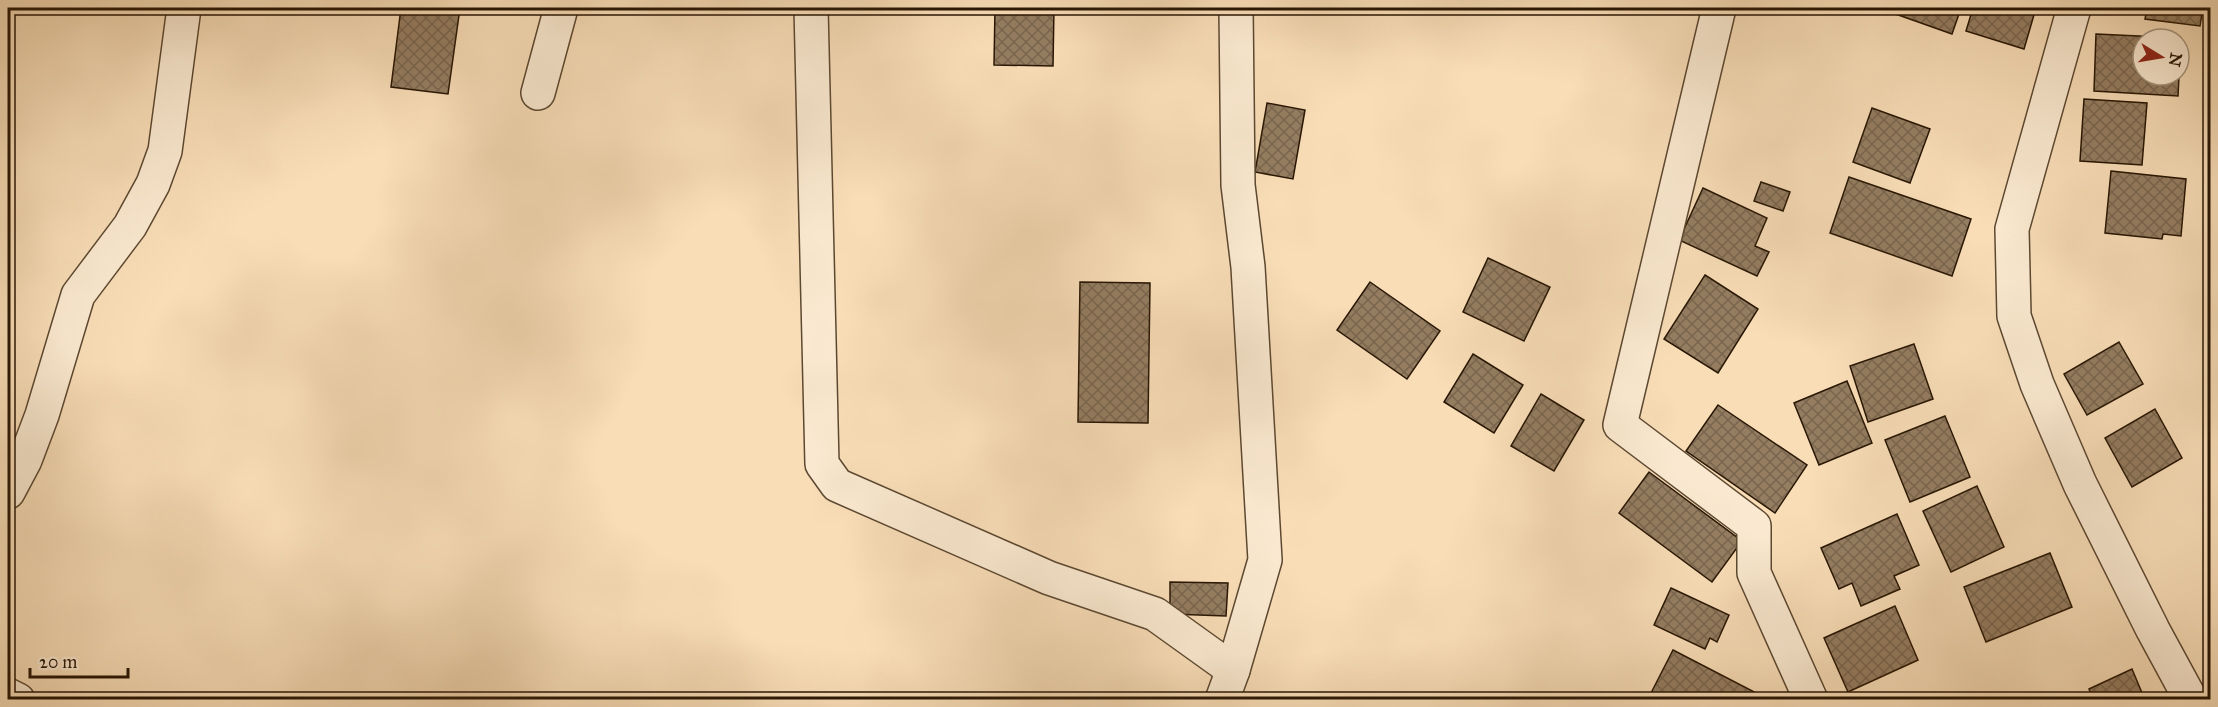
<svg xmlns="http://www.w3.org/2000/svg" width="2218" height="707" font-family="'IM FELL Great Primer',serif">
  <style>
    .building { fill: url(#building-cross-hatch); stroke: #281604; stroke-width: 1.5; fill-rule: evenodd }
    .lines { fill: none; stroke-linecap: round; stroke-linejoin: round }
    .minor-casing { stroke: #5c4831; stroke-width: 36 }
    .minor { stroke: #fae9d0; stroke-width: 33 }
  </style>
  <defs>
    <pattern id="building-cross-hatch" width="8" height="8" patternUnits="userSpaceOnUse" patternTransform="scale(1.5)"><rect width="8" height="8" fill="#947d61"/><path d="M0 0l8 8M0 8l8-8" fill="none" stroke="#79654e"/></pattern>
  </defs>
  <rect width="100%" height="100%" fill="#f8ddb7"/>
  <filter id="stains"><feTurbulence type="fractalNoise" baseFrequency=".00333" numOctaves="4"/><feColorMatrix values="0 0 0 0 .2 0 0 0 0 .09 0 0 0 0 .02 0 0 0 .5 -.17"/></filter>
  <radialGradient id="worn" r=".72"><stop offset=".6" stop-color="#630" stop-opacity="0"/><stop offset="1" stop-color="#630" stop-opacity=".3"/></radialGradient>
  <g class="building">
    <path d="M401,8H460L448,94L391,87Z"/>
    <path d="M995,8H1054L1053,66L994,65Z"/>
    <path d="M1892,8H1961L1952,34L1890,12Z"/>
    <path d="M1973,8H2036L2024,49L1966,31Z"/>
    <path d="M2147,8H2203L2200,26L2145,19Z"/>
    <path d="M2096,34L2181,38L2178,96L2094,91ZM2143,39H2179V75H2143Z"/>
    <path d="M2084,99L2147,103L2142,165L2080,161Z"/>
    <path d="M1267,103L1305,110L1293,179L1255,172Z"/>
    <path d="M1872,108L1930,129L1910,183L1853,162Z"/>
    <path d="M2111,171L2186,179L2181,236L2163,234L2162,239L2105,233Z"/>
    <path d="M1849,177L1971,219L1952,276L1830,233Z"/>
    <path d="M1761,182L1790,192L1783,211L1754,201Z"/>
    <path d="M1703,188L1767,218L1755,246L1769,252L1757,276L1679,240Z"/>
    <path d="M1488,258L1550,287L1524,341L1463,312Z"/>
    <path d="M1705,275L1758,309L1718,373L1664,339Z"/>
    <path d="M1080,282L1150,283L1148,423L1078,422Z"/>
    <path d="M1370,282L1440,331L1407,379L1337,330Z"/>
    <path d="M2119,342L2143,384L2087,415L2064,374Z"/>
    <path d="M1914,344L1933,399L1868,422L1850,366Z"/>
    <path d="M1473,354L1523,385L1494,433L1444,402Z"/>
    <path d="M1847,381L1872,443L1819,465L1794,403Z"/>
    <path d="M1541,394L1584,420L1554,471L1511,446Z"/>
    <path d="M1718,405L1807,465L1775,513L1686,451Z"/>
    <path d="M2155,409L2182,458L2132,487L2105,438Z"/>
    <path d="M1945,416L1970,477L1910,502L1885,440Z"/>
    <path d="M1649,472L1742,541L1712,582L1619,513Z"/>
    <path d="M1977,486L2004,547L1951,572L1923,511Z"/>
    <path d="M1897,514L1919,565L1894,576L1900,589L1861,606L1852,583L1839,589L1821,548Z"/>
    <path d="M2050,553L2072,607L1986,642L1964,587Z"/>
    <path d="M1170,582L1228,583L1226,616L1170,614Z"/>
    <path d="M1671,588L1729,615L1717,642L1710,638L1705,649L1654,625Z"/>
    <path d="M1895,606L1918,660L1848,692L1824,638Z"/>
    <path d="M1673,650L1764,697L1762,700L1648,699Z"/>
    <path d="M2132,669L2145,700H2093L2089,689Z"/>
  </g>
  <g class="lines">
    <g class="minor-casing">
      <g id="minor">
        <path d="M811,8L822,464L837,485L1049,578L1155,614L1233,670"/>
        <path d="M1719,8L1620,425L1754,526V573L1811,700"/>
        <path d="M2074,8L2012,229L2014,316L2037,384L2080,484L2153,630L2191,700"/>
        <path d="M538,93L561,8"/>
        <path d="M8,492L25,460L42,415L78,295L130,226L153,184L165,151L184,8"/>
        <path d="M8,695L18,700"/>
        <path d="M1222,700L1233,670L1265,560L1248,267L1238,185L1236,8"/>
      </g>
    </g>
    <use href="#minor" class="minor"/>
  </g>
  <rect width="2218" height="707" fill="none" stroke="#f8ddb7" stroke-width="30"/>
  <rect x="9" y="9" width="2200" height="689" fill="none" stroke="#281604" stroke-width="3"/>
  <rect x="15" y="15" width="2188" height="677" fill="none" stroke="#281604" stroke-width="1.5"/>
  <g transform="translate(2161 57) rotate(101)"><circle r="28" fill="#fae9d0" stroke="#a6957e" stroke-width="1.5"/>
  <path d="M0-4.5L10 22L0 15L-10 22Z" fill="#8f2418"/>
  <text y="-9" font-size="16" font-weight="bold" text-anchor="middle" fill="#281604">N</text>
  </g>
  <path d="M30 668v9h98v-9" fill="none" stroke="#281604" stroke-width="3"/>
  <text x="39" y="668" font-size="18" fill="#281604" stroke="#fae9d0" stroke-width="4.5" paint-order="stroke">20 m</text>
  <rect width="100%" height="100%" filter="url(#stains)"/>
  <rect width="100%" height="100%" fill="url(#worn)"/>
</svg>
